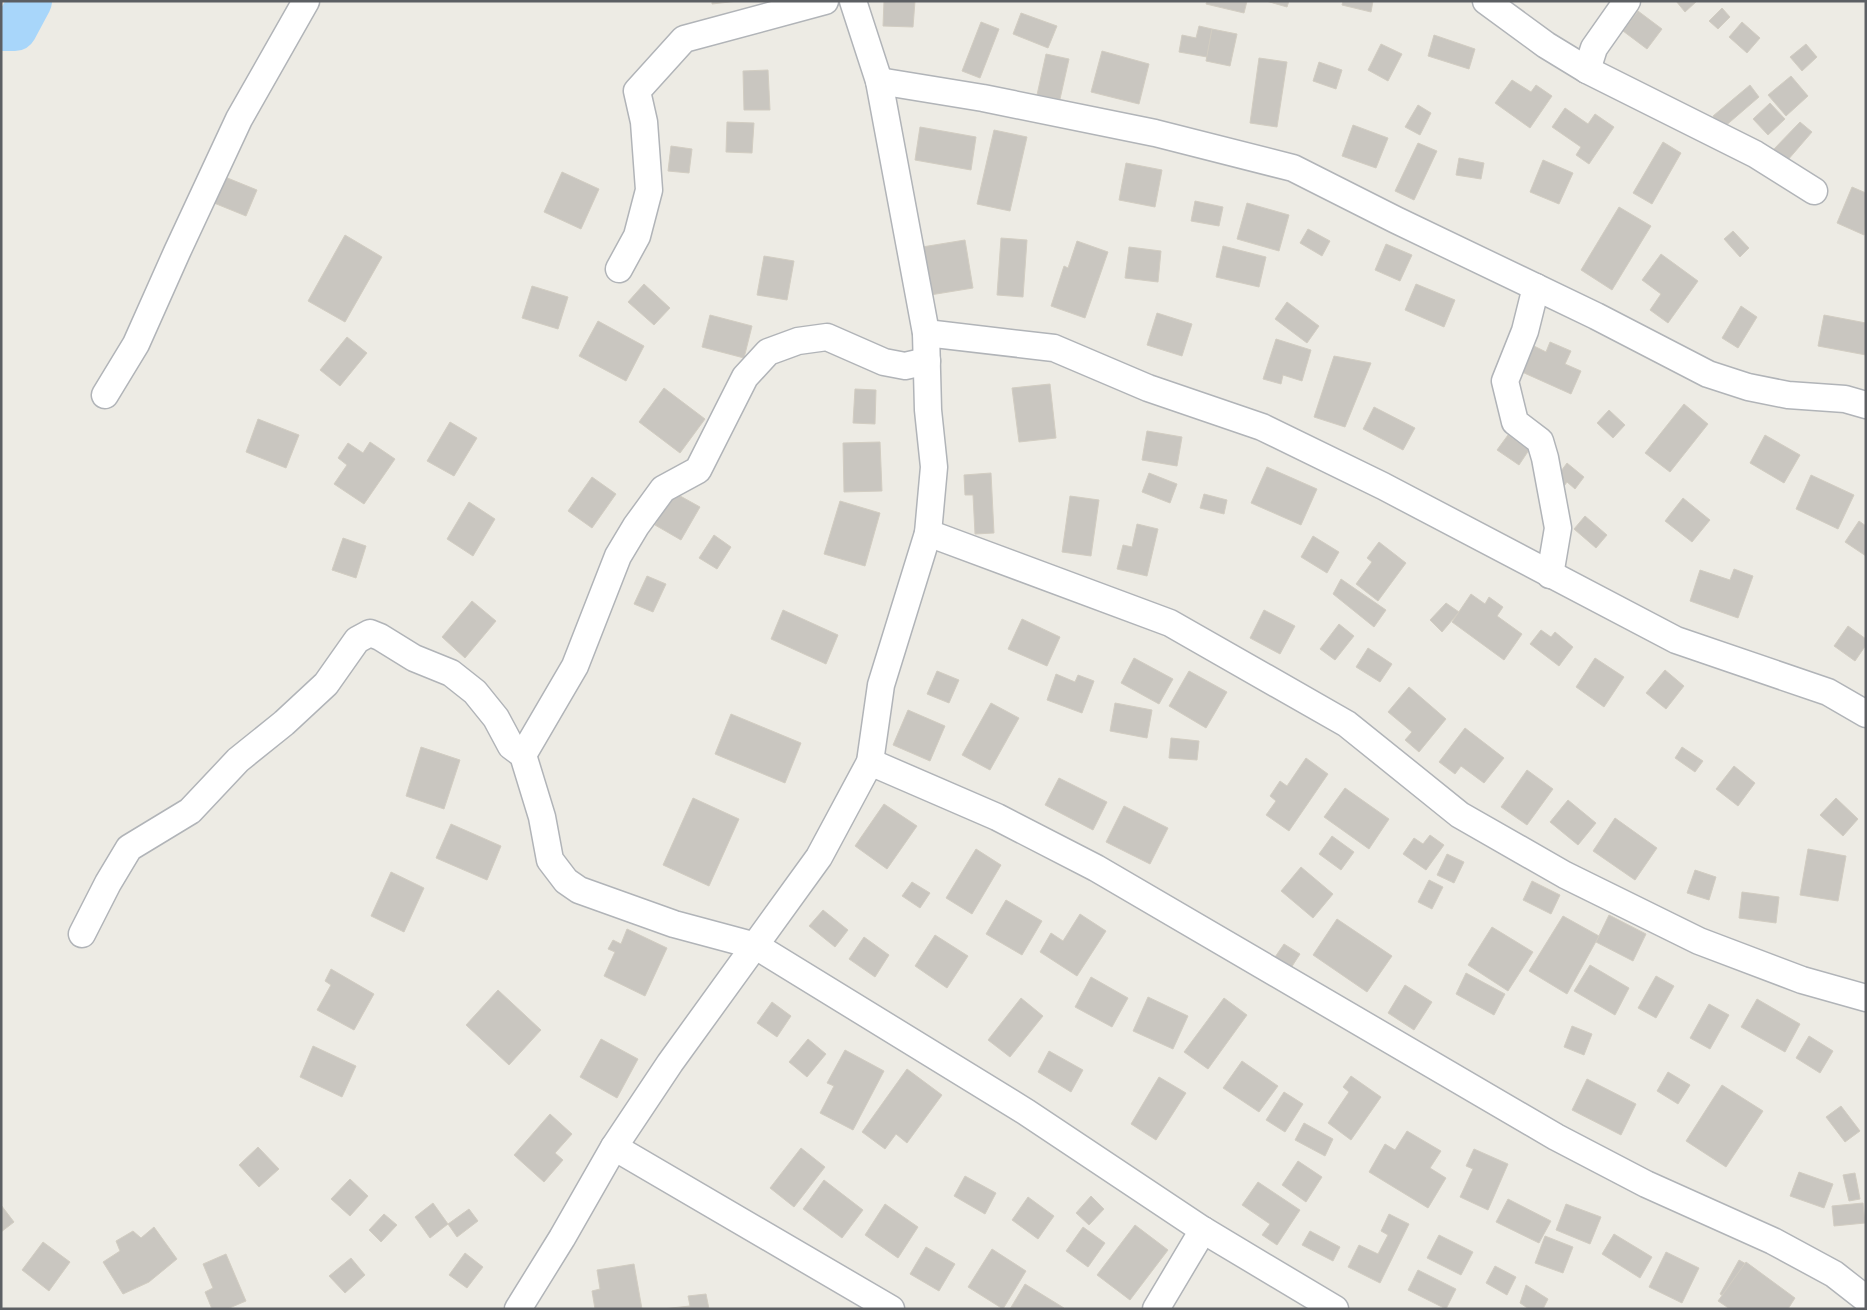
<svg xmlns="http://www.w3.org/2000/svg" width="1867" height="1310" viewBox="0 0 1867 1310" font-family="Manrope,sans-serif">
<rect width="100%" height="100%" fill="#edebe4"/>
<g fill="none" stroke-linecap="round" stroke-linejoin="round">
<polyline stroke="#a8d6fa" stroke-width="44" points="1,29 15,29 30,1"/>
</g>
<g fill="#c9c6c0" stroke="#d2cdc2">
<polygon points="712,1 738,1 712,4"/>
<polygon points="884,1 915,1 913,27 883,26"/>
<polygon points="1207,1 1247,1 1244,13 1206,4"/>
<polygon points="1266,1 1289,1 1287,7"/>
<polygon points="1343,1 1373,1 1371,12 1342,5"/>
<polygon points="1676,1 1697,1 1685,12"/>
<polygon points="1722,8 1730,17 1718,29 1709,21"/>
<polygon points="1638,11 1662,29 1647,49 1623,31"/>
<polygon points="1021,13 1057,26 1048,48 1013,34"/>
<polygon points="981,22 999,29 980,78 962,71"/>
<polygon points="1742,22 1760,38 1747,53 1729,37"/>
<polygon points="1199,26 1212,29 1207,57 1179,52 1182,35 1196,38"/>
<polygon points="1212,29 1237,34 1230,66 1206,61"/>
<polygon points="1434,35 1475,49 1469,69 1428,56"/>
<polygon points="1381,44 1402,54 1388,81 1368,70"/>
<polygon points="1806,44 1817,57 1802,71 1790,57"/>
<polygon points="1102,51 1149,64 1139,104 1091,92"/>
<polygon points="1046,54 1069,59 1060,99 1037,95"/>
<polygon points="1259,58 1287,62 1277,127 1250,123"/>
<polygon points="1319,62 1342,70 1336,89 1313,81"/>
<polygon points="768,70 770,110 744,110 743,71"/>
<polygon points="1791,76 1808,96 1786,116 1768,95"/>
<polygon points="1512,80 1531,92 1536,85 1552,96 1530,128 1495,103"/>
<polygon points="1750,85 1759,97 1723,128 1713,116"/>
<polygon points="1770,103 1785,119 1768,135 1753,119"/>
<polygon points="1418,105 1431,113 1420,135 1405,127"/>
<polygon points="1565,108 1588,124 1595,114 1614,127 1589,164 1576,155 1581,147 1552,127"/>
<polygon points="727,122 754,123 752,153 726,152"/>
<polygon points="1800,122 1812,132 1787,161 1774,149"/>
<polygon points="1353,125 1388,138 1376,168 1342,156"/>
<polygon points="920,127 976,137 971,170 915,160"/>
<polygon points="994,130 1027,137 1010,211 977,204"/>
<polygon points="1663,142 1681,153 1652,204 1633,193"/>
<polygon points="1418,143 1437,151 1414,200 1395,191"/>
<polygon points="671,146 692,149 689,173 668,171"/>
<polygon points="1459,158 1484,163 1481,179 1456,175"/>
<polygon points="1543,160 1573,173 1559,204 1530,192"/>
<polygon points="1126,163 1162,170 1155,207 1119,200"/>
<polygon points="562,172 599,189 581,229 544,212"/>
<polygon points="225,177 257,190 246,216 214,203"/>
<polygon points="1852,187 1866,193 1864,235 1837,223"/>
<polygon points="1195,201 1223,207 1219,226 1191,221"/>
<polygon points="1247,203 1289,215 1279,251 1237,239"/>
<polygon points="1619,207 1651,226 1612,290 1581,270"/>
<polygon points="1308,229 1330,241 1322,256 1300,243"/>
<polygon points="1733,231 1749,248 1740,257 1724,239"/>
<polygon points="345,235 382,257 345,322 308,301"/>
<polygon points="1001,238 1027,240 1023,297 997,295"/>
<polygon points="965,240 973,288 924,296 916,248"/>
<polygon points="1077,241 1108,252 1085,318 1051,306 1064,266 1068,268"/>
<polygon points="1386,244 1412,255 1400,281 1375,270"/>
<polygon points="1223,246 1266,257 1259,287 1216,277"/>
<polygon points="1129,247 1161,251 1158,282 1125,278"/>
<polygon points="1661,254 1698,281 1668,323 1650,310 1661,294 1642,280"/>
<polygon points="764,256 794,261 787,300 757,295"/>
<polygon points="644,284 670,308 654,325 628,302"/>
<polygon points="1416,284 1455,300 1444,327 1405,310"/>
<polygon points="532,286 568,297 558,329 522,318"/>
<polygon points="1287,302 1319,326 1307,343 1275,319"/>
<polygon points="1741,306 1757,317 1738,348 1722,338"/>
<polygon points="1157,313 1192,324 1182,356 1147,345"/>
<polygon points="710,315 752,326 744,358 702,347"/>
<polygon points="1824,315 1866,323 1866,355 1818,346"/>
<polygon points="598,321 644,346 626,381 579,356"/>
<polygon points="347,337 367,353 340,386 320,370"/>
<polygon points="1276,339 1311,350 1302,381 1283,375 1281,384 1263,379"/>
<polygon points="1550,342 1571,351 1565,364 1581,371 1571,394 1522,372 1534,346 1546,352"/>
<polygon points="1334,356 1371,363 1345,427 1314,417"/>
<polygon points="1050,384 1056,438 1019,442 1012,388"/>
<polygon points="664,388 705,419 680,453 639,422"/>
<polygon points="855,389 876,390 875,424 853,423"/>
<polygon points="1684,404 1708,424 1670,472 1645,453"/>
<polygon points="1374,407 1415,428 1403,450 1363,429"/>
<polygon points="1609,410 1625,425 1613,438 1597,423"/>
<polygon points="258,419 299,435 286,468 246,452"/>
<polygon points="450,422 477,438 454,476 427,461"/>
<polygon points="1147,431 1182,437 1177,466 1142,460"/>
<polygon points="1508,435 1529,450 1519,465 1497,450"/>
<polygon points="1765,435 1800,455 1784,483 1750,463"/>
<polygon points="370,442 395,459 364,504 334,484 347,465 338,458 348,443 363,453"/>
<polygon points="880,442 882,491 844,492 843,443"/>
<polygon points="1567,463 1584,477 1575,489 1567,482 1562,489 1553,482"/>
<polygon points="1267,467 1317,489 1301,525 1251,503"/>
<polygon points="991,473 994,533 975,534 973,495 965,495 964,475"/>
<polygon points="1149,473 1177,484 1170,503 1142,492"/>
<polygon points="1811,475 1854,495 1838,529 1796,509"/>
<polygon points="592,477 616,494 592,528 568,511"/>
<polygon points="673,492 700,507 681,540 655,525"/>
<polygon points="1204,494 1227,500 1224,514 1200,508"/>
<polygon points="1070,496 1099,500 1091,556 1062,552"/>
<polygon points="1683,498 1710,520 1692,542 1665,521"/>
<polygon points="840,501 880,513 865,566 824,554"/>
<polygon points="469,502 495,519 473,556 447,539"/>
<polygon points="1585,516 1607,535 1596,548 1574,529"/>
<polygon points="1859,521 1866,526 1866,556 1845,542"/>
<polygon points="1137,524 1158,529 1147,576 1117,569 1123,545 1132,547"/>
<polygon points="714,535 731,547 717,569 699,558"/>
<polygon points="1313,536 1339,552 1327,573 1301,557"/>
<polygon points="343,538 366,546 356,578 332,570"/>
<polygon points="1379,542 1406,563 1378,601 1356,584 1372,562 1367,558"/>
<polygon points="1734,569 1753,576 1738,618 1690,601 1700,570 1730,580"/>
<polygon points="647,576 666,584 653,612 634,604"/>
<polygon points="1341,579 1386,610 1374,627 1333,594"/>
<polygon points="1471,594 1485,604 1489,597 1503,607 1497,616 1522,634 1504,660 1452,622"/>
<polygon points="472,601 496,621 465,658 442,637"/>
<polygon points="1446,603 1459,612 1442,632 1430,620"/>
<polygon points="783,610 838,635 826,664 771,639"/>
<polygon points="1264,610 1295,626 1280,654 1250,638"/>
<polygon points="1022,619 1060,637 1047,666 1008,649"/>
<polygon points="1339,624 1354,636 1335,660 1320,649"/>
<polygon points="1848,626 1866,639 1866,645 1855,661 1834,646"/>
<polygon points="1541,630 1551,637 1555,632 1573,647 1559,666 1530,644"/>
<polygon points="1368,648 1392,664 1380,682 1356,667"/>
<polygon points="1134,658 1173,679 1159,704 1121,683"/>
<polygon points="1595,658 1624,677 1604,707 1576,687"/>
<polygon points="1665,670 1684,686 1666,709 1646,693"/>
<polygon points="937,671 959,680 949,703 927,694"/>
<polygon points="1189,671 1227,692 1206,728 1169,706"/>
<polygon points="1056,674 1075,682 1078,675 1094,681 1082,713 1047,700"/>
<polygon points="1409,687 1446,719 1419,752 1405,740 1412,732 1388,712"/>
<polygon points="991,703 1019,718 990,770 962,755"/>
<polygon points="1115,703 1152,710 1147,738 1110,731"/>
<polygon points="908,710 945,726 930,761 893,745"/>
<polygon points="731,714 801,743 785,783 715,754"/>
<polygon points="1465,728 1504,758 1484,783 1461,766 1455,774 1439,762"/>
<polygon points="1171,738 1199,741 1197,760 1169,758"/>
<polygon points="421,747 460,760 444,809 406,796"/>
<polygon points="1682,747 1703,761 1695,772 1675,758"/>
<polygon points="1306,758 1328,774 1289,831 1266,815 1276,801 1270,796 1280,781 1287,786"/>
<polygon points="1734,766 1755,783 1738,806 1716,789"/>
<polygon points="1527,770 1553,789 1527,825 1501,807"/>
<polygon points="1059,778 1107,802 1093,830 1045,805"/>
<polygon points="1345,788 1389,819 1369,849 1324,817"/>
<polygon points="693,798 739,819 709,886 663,865"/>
<polygon points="1836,798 1858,819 1843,836 1820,815"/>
<polygon points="1568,800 1596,823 1578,845 1550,822"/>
<polygon points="884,804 917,826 887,869 855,846"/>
<polygon points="1124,806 1168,828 1150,864 1106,842"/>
<polygon points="1615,818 1657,848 1635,880 1593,851"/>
<polygon points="451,824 501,846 487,880 436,858"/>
<polygon points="1430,835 1444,845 1426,870 1403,854 1414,838 1423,844"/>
<polygon points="1332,836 1354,852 1341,870 1319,854"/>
<polygon points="976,849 1001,865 972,914 946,898"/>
<polygon points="1808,849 1846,856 1838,901 1800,895"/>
<polygon points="1447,854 1464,862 1454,883 1437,875"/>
<polygon points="1301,867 1333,894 1313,918 1281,891"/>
<polygon points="1695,870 1716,877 1709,900 1687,893"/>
<polygon points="391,872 424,888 404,932 371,916"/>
<polygon points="1429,880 1443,887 1432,909 1418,902"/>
<polygon points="1532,881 1560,895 1551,914 1523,900"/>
<polygon points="912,882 930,893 920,908 902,896"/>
<polygon points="1742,892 1779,897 1776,923 1739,918"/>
<polygon points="1006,900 1042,921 1022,955 986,934"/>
<polygon points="823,910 848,930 835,947 809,926"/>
<polygon points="1080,914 1106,931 1077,976 1040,952 1051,933 1063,941"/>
<polygon points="1609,915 1646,934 1633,961 1596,942"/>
<polygon points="1563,916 1599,936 1567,994 1529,971"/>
<polygon points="1337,919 1392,956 1367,992 1313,955"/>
<polygon points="1492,927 1533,952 1508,991 1468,965"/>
<polygon points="627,929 667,948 645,996 604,976 615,952 608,949 613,940 621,944"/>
<polygon points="935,935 968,956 947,988 915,966"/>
<polygon points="864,937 889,955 875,977 849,959"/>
<polygon points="1284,944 1300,954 1289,971 1273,960"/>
<polygon points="1590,965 1629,988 1615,1015 1574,991"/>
<polygon points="331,969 374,994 354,1030 317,1010 331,985 325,981"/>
<polygon points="1466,973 1505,994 1494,1015 1456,994"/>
<polygon points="1656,976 1674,986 1656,1018 1638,1008"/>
<polygon points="1091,977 1128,998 1112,1027 1075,1007"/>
<polygon points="1405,985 1432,1002 1414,1030 1388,1013"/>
<polygon points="498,990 541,1030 509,1065 466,1025"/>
<polygon points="1148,997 1188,1016 1173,1049 1133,1031"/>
<polygon points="1021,998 1043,1016 1010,1057 988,1040"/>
<polygon points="1224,998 1247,1015 1208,1069 1184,1052"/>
<polygon points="1757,999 1800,1024 1785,1052 1741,1027"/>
<polygon points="772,1002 791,1016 777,1037 757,1023"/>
<polygon points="1709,1004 1729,1015 1710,1049 1690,1038"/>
<polygon points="1572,1026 1592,1034 1584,1055 1564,1047"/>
<polygon points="1809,1036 1833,1051 1820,1073 1796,1058"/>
<polygon points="601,1039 638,1059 617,1098 580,1077"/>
<polygon points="808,1039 826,1054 807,1077 789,1062"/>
<polygon points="313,1046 356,1066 342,1097 300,1077"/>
<polygon points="845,1050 884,1071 853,1130 820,1113 834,1086 827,1083"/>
<polygon points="1049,1051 1083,1070 1071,1092 1038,1072"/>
<polygon points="1242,1061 1278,1086 1259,1112 1223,1088"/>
<polygon points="907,1069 942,1095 907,1143 896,1134 885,1149 862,1132"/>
<polygon points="1668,1072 1690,1085 1678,1104 1657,1091"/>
<polygon points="1351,1076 1381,1097 1351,1140 1328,1123 1349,1092 1343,1087"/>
<polygon points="1159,1077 1186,1093 1156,1140 1131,1124"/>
<polygon points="1587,1079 1636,1104 1621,1135 1572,1110"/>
<polygon points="1722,1085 1763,1111 1726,1167 1686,1141"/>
<polygon points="1284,1092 1303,1104 1285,1132 1266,1120"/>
<polygon points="1841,1106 1860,1131 1845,1142 1826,1117"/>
<polygon points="550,1114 572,1134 555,1153 563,1160 544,1182 514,1155"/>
<polygon points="1304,1123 1333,1139 1325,1156 1295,1140"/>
<polygon points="1407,1131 1441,1151 1430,1168 1446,1178 1428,1208 1369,1172 1385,1144 1395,1150"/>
<polygon points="258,1147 279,1169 259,1187 239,1165"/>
<polygon points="801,1148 825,1167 794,1207 770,1188"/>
<polygon points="1474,1149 1508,1164 1488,1210 1460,1197 1473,1169 1466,1166"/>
<polygon points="1298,1161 1322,1177 1306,1202 1282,1185"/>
<polygon points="1799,1172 1833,1184 1824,1208 1790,1196"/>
<polygon points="1855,1173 1860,1199 1849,1201 1843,1175"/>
<polygon points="965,1176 996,1193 985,1214 954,1196"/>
<polygon points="350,1179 368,1196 350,1216 331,1199"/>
<polygon points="824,1180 863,1210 842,1238 803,1209"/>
<polygon points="1258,1182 1300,1210 1277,1245 1262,1235 1270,1224 1242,1205"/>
<polygon points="1091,1196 1104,1209 1089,1225 1076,1213"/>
<polygon points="1028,1197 1054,1216 1038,1239 1012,1220"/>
<polygon points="1508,1199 1551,1221 1539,1243 1496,1222"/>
<polygon points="433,1203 448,1224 430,1238 415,1217"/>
<polygon points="1863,1203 1865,1223 1834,1226 1832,1206"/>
<polygon points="885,1204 918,1227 898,1258 865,1235"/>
<polygon points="1566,1204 1601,1217 1590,1244 1556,1230"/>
<polygon points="1,1205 14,1222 1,1232"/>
<polygon points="469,1209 478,1221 457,1237 448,1224"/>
<polygon points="384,1214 397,1225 381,1242 369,1230"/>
<polygon points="1389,1214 1409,1224 1380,1283 1348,1267 1359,1245 1378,1254 1388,1235 1381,1231"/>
<polygon points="1135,1225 1168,1250 1130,1300 1097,1275"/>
<polygon points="154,1227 177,1259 149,1282 123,1294 103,1262 120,1251 116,1241 133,1231 141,1238"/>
<polygon points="1083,1227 1105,1243 1088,1267 1066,1251"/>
<polygon points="1310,1231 1340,1247 1333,1261 1302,1245"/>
<polygon points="1614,1234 1652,1257 1640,1278 1602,1254"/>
<polygon points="1439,1235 1473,1252 1461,1275 1427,1258"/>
<polygon points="1545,1236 1573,1247 1563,1273 1535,1263"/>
<polygon points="43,1242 70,1262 49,1291 22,1270"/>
<polygon points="926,1247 955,1264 939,1291 910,1274"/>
<polygon points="992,1249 1026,1271 1003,1309 968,1287"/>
<polygon points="1666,1252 1699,1268 1682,1303 1649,1287"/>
<polygon points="465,1253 483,1267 467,1288 449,1275"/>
<polygon points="226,1254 246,1301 227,1309 212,1309 205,1292 213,1288 203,1264"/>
<polygon points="351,1258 365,1275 345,1293 329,1276"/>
<polygon points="1739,1260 1755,1269 1736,1303 1720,1294"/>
<polygon points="1746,1262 1795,1298 1788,1309 1730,1309 1718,1301"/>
<polygon points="634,1264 642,1309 595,1309 592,1291 600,1289 597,1270"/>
<polygon points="1495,1266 1516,1277 1507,1295 1486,1283"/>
<polygon points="1418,1270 1456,1289 1446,1309 1408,1290"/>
<polygon points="1025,1284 1064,1308 1064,1309 1010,1309"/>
<polygon points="1526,1285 1548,1299 1543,1309 1529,1309 1520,1303"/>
<polygon points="706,1294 709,1309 662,1309 690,1306 688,1296"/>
</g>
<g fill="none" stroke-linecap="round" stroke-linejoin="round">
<g stroke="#b1b4b8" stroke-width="29">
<g id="minor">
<polyline points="1486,1 1546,45 1587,70 1755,154 1814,191"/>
<polyline points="1587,70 1594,48 1627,1"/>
<polyline points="879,81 983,98 1155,133 1293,168 1396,220 1596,316 1708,374 1748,387 1788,395 1845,399 1866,405"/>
<polyline points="619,269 637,236 649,190 644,122 637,91 684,39 825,1"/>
<polyline points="1536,287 1525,331 1505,381 1515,422 1540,441 1545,458 1558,528 1550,575"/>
<polyline points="926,333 1054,348 1148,388 1262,427 1383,486 1676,640 1828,692 1866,714"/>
<polyline points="105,395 136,344 177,252 239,119 306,1"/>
<polyline points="928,533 1170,623 1347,724 1460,815 1565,875 1699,941 1802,980 1866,998"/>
<polyline points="523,755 575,666 618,556 636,526 663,489 698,470 745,377 768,352 798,341 827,337 884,362 905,366 927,361"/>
<polyline points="870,762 997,817 1096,868 1556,1137 1646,1184 1773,1241 1834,1274 1866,1299"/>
<polyline points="82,934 108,883 129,848 190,811 238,760 284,723 326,684 357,640 370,633 380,637 414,658 451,673 475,692 496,718 511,746 523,755 542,817 550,860 566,881 579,890 674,924 756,946 1026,1112 1203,1230 1335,1309"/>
<polyline points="614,1147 891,1309"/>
<polyline points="518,1309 562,1238 614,1147 670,1063 819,857 870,762 881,685 928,533 934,467 928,410 926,333 879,81 853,1"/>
<polyline points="1156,1309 1203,1230"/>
</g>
</g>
<use href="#minor" stroke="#fff" stroke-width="26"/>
</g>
<rect width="1867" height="1310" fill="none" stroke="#5c5f63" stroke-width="5"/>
</svg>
